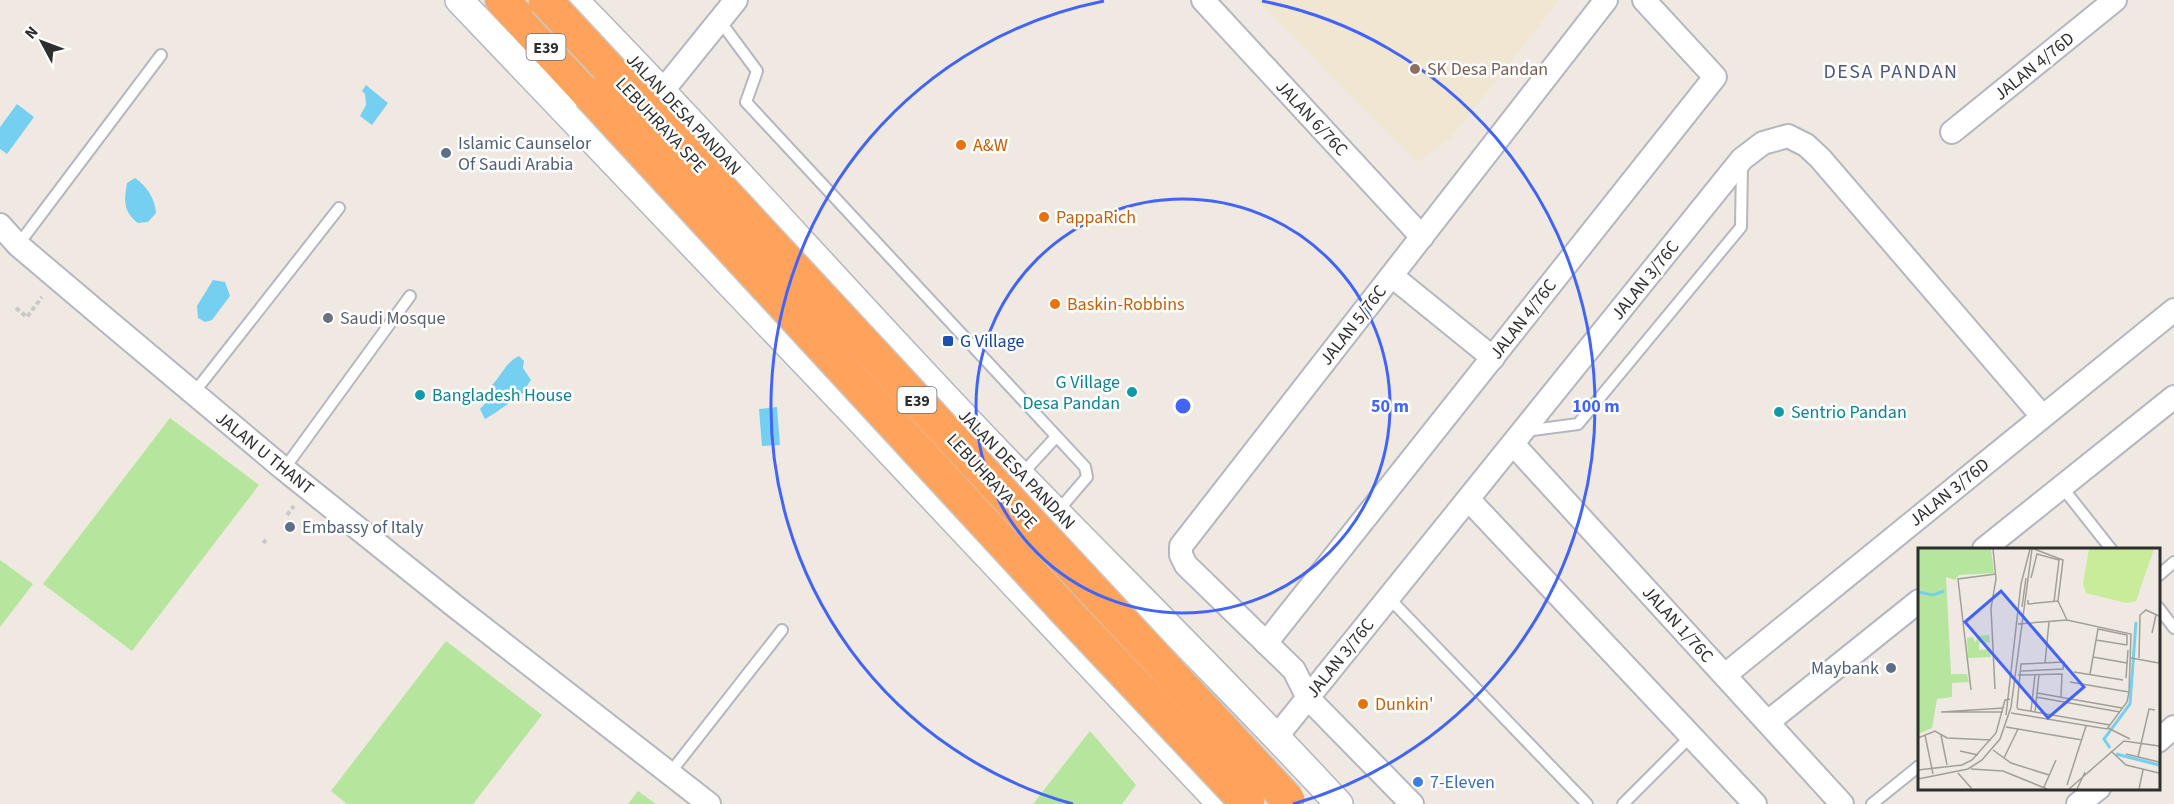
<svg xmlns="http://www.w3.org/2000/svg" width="2174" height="804" viewBox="0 0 2174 804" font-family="'Source Sans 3',sans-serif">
<rect width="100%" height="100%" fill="#efe9e1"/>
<polygon fill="#f0e6d1" points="1257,0 1559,0 1450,139 1417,162"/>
<g fill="#b6e59e">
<polygon points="170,418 259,485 132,651 43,584"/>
<polygon points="0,560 33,584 0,627"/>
<polygon points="446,641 542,715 473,804 347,804 331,791"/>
<polygon points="1090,731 1136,785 1122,804 1033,804"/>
<polygon points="638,791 656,804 628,804"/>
</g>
<g fill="#75cff0">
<polygon points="366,85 388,103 372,125 360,116 366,105 365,94 362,91"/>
<polygon points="17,104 34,117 7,154 0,149 0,127"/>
<path d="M135,178C147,186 155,199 156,213L148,222L138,223C123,212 124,200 127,183Z"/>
<polygon points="213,280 225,282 230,296 212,320 205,322 198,318 197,306"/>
<path d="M519,356L524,361L523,368L531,380C528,383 526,390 523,393C518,397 490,417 485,419L480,409L493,395L492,385C502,375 506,362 519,356Z"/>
<polygon points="777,407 780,445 762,446 759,409"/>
</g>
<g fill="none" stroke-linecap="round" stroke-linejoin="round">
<g stroke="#b4b7c1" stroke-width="14">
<g id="service">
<polyline points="720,21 757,71 746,102 1085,467 1087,477 1057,512"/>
<polyline points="18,245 161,55"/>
<polyline points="193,394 339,208"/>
<polyline points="1525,431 1578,424 1741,227 1742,165"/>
<polyline points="284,469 410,296"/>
<polyline points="1021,475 1055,438"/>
<polyline points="2062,487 2111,549"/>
<polyline points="2158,576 2174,562"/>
<polyline points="1389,598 1587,804"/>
<polyline points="2158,607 2174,628"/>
<polyline points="670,773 782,630"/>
<polyline points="1623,804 1691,736"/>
<polyline points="1872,804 1919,766"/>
</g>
</g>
<g stroke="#b4b7c1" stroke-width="26">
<g id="minor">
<polyline points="1203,0 1422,237"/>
<polyline points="652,104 736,0"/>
<polyline points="1952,132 2115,0"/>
<polyline points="0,225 18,245 103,317 284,469 456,607 709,804"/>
<polyline points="1392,276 1493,358"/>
<polyline points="1514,445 1842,804"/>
<polyline points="1469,500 1755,804"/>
<polyline points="1984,549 2174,397"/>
<polyline points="1266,643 1715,77 1644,0"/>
<polyline points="1725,675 2174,310"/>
<polyline points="1768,722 1919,601"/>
<polyline points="1277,736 1742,159 1763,143 1788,136 1806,145 1820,158 2042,416"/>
<polyline points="2158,741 2174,727"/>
<polyline points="1412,804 1308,698 1294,670 1186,565 1181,555 1181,546 1606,0"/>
<polyline points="2078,804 2099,788"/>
</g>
</g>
<g stroke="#b4b7c1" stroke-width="30">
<g id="tertiary">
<polyline points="459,0 856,416 1221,804"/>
<path d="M574,0C727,155 869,320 1021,476C1127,585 1236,692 1339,804"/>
</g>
</g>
<g stroke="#c9c9c9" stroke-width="36">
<polyline id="motorway" points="502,0 589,94"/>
</g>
<g stroke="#c9c9c9" stroke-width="4" stroke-dasharray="4.5 3" stroke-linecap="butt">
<polyline points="16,308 27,317 42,297"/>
<polyline points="287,515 294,506"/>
<polyline points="263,543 267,539"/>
</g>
<use href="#service" stroke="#fff" stroke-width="10"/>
<use href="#minor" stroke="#fff" stroke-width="22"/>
<use href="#tertiary" stroke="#fff" stroke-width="27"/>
<use href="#motorway" stroke="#ffa35c" stroke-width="33"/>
<g stroke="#c9c9c9" stroke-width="36" stroke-linecap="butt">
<g id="motorway-bridge">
<polyline points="545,0 1288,800"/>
<polyline points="589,94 1065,610 1248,804"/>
</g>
</g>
<use href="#motorway-bridge" stroke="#ffa35c" stroke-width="33"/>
</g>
<g fill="none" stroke="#4264fb" stroke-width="3">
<circle cx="1183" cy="406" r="207"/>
<path d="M1073 804A413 413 0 0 1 1104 1M1262 1A413 413 0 0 1 1293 804"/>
</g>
<circle fill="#8d6e63" stroke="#fff" stroke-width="2" cx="1415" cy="69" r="6"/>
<g fill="#e8710a" stroke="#fff" stroke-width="2">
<circle cx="961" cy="145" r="6"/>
<circle cx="1044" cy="217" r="6"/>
<circle cx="1055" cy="304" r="6"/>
<circle cx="1363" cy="704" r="6"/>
</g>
<g fill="#5c6f8a" stroke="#fff" stroke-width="2">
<circle cx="446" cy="153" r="6"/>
<circle cx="290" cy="527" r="6"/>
<circle cx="1891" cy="668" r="6"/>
</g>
<circle fill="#6b7280" stroke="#fff" stroke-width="2" cx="328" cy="318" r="6"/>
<rect fill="#1a4fb4" stroke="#fff" stroke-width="2" x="942" y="335" width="12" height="12" rx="3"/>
<g fill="#0f9aa8" stroke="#fff" stroke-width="2">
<circle cx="1132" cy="392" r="6"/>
<circle cx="420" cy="395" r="6"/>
<circle cx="1779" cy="412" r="6"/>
</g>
<circle fill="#3f7fe0" stroke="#fff" stroke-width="2" cx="1418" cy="782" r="6"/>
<g text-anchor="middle" stroke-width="5" stroke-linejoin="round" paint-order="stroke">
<g fill="#fff" stroke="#6d6d6d" stroke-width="1.5">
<rect x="526.5" y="34" width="39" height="26" rx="4.5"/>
<rect x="897.5" y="387" width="39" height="26" rx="4.5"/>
</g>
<g font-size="16" font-weight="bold" fill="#2e2e2e">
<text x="546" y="53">E39</text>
<text x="917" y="406">E39</text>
</g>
<g font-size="18" fill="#2e2e2e" stroke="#fff">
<text transform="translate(2034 66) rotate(-39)" y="6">JALAN 4/76D</text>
<text transform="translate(684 114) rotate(47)" y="6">JALAN DESA PANDAN</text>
<text transform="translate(1312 118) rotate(47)" y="6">JALAN 6/76C</text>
<text transform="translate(661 125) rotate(47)" y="6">LEBUHRAYA SPE</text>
<text transform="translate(1645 280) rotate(-51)" y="6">JALAN 3/76C</text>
<text transform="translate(1523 319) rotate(-52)" y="6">JALAN 4/76C</text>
<text transform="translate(1353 325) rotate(-52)" y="6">JALAN 5/76C</text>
<text transform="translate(265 453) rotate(39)" y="6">JALAN U THANT</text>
<text transform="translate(1017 469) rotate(46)" y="6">JALAN DESA PANDAN</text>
<text transform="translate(992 481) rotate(47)" y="6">LEBUHRAYA SPE</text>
<text transform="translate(1949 492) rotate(-39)" y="6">JALAN 3/76D</text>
<text transform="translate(1678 624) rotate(48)" y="6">JALAN 1/76C</text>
<text transform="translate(1340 658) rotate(-51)" y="6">JALAN 3/76C</text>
</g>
<g font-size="18" fill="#785e54" stroke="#fff" text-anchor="start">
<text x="1427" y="75">SK Desa Pandan</text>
</g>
<g font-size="18" fill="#4e5e75" stroke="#fff" text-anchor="start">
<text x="458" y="149">Islamic Caunselor<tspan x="458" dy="21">Of Saudi Arabia</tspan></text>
<text x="302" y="533">Embassy of Italy</text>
<text x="1879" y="674" text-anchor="end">Maybank</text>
</g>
<g font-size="18" fill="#c56008" stroke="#fff" text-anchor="start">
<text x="973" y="151">A&amp;W</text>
<text x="1056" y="223">PappaRich</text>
<text x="1067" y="310">Baskin-Robbins</text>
<text x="1375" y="710">Dunkin'</text>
</g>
<g font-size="18" fill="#5b616d" stroke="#fff" text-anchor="start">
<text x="340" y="324">Saudi Mosque</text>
</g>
<g font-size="18" fill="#164399" stroke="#fff" text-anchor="start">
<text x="960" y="347">G Village</text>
</g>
<g font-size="18" fill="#0d838f" stroke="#fff" text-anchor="start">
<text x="1120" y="388" text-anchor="end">G Village<tspan x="1120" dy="21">Desa Pandan</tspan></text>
<text x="432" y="401">Bangladesh House</text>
<text x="1791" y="418">Sentrio Pandan</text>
</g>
<g font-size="18" fill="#366cbe" stroke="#fff" text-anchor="start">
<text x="1430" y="788">7-Eleven</text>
</g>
<g font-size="20" letter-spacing="1.5" fill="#4d5680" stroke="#fff">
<text x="1891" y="78">DESA PANDAN</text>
</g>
</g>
<g transform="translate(1918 548)">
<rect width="242" height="242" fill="#efe9e1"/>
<path d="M0,1H73L76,25L41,27L37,32L28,29L33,126H49L51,134L34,135V149L19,151L14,180L0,186ZM71,87L72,94L61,95V102L72,101L73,109L50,110L49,90L55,89L57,95L60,88Z" fill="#b6e59e"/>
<path d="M171,1H236L218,53L208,55L168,45L165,36Z" fill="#c9ec9a"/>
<path fill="none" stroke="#75cff0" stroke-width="3" d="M0,44L15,47L26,43M192,200L186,191L212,156L218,74M198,206L241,217"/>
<path fill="none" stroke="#a29e99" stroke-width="1.5" d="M75,1L78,31L73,60L77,141M116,1L145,12L140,53L149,72M113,30L119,6L141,12L136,54M110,52V56L140,53M104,59L108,30M234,85L238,67M178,92L209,97M175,109L209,115M213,110L241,115M221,110L222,67L228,62L241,68M127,115L131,74M103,123L145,121L146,114L103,116L99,159L100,161L192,177M156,124L205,132M172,126L180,81L209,87V97M100,127L144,126L143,149M208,130L210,102M152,134L211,144M53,142L40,31L78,26M119,145L204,160M118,149L202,164M113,163L117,127M23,164L86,160M23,164H85M117,164L121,127M93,165L189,181L209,154L211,144L213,86L149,72L100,76M88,167L103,36L112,1M88,179L164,192M190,180L212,191M7,187L15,226M23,187L29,217M0,190L17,183L29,190L73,192M75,202L93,215L131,227M42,203L60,207M193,203L208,217L241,225M208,206L241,214M220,209L231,161L237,162M86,210L100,181M53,221L85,223L129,241M0,222L44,217L54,212L78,185L87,152L92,151M40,225L54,241M0,231L50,221L64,212L82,191L93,159L114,1M149,237L168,178M126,239L138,212M151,241L206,193L241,198M159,241L167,224M221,241L225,222"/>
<path fill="#4264fb" fill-opacity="0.15" stroke="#4264fb" stroke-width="3" d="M83,43L166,139L130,170L47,74Z"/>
<rect width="242" height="242" fill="none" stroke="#2e2e2e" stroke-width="3"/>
</g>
<circle cx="1183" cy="406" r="9" fill="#4264fb" stroke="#fff" stroke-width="3"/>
<g font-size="18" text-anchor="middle" font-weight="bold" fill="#4264fb" stroke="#fff" stroke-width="5" stroke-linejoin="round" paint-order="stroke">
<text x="1390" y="412">50 m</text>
<text x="1596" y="412">100 m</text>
</g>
<g transform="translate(42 42) rotate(311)" stroke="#ffffff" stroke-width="4.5" paint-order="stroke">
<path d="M0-4.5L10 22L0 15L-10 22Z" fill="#2e2e2e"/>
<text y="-9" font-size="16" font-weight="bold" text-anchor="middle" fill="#2e2e2e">N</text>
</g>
</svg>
